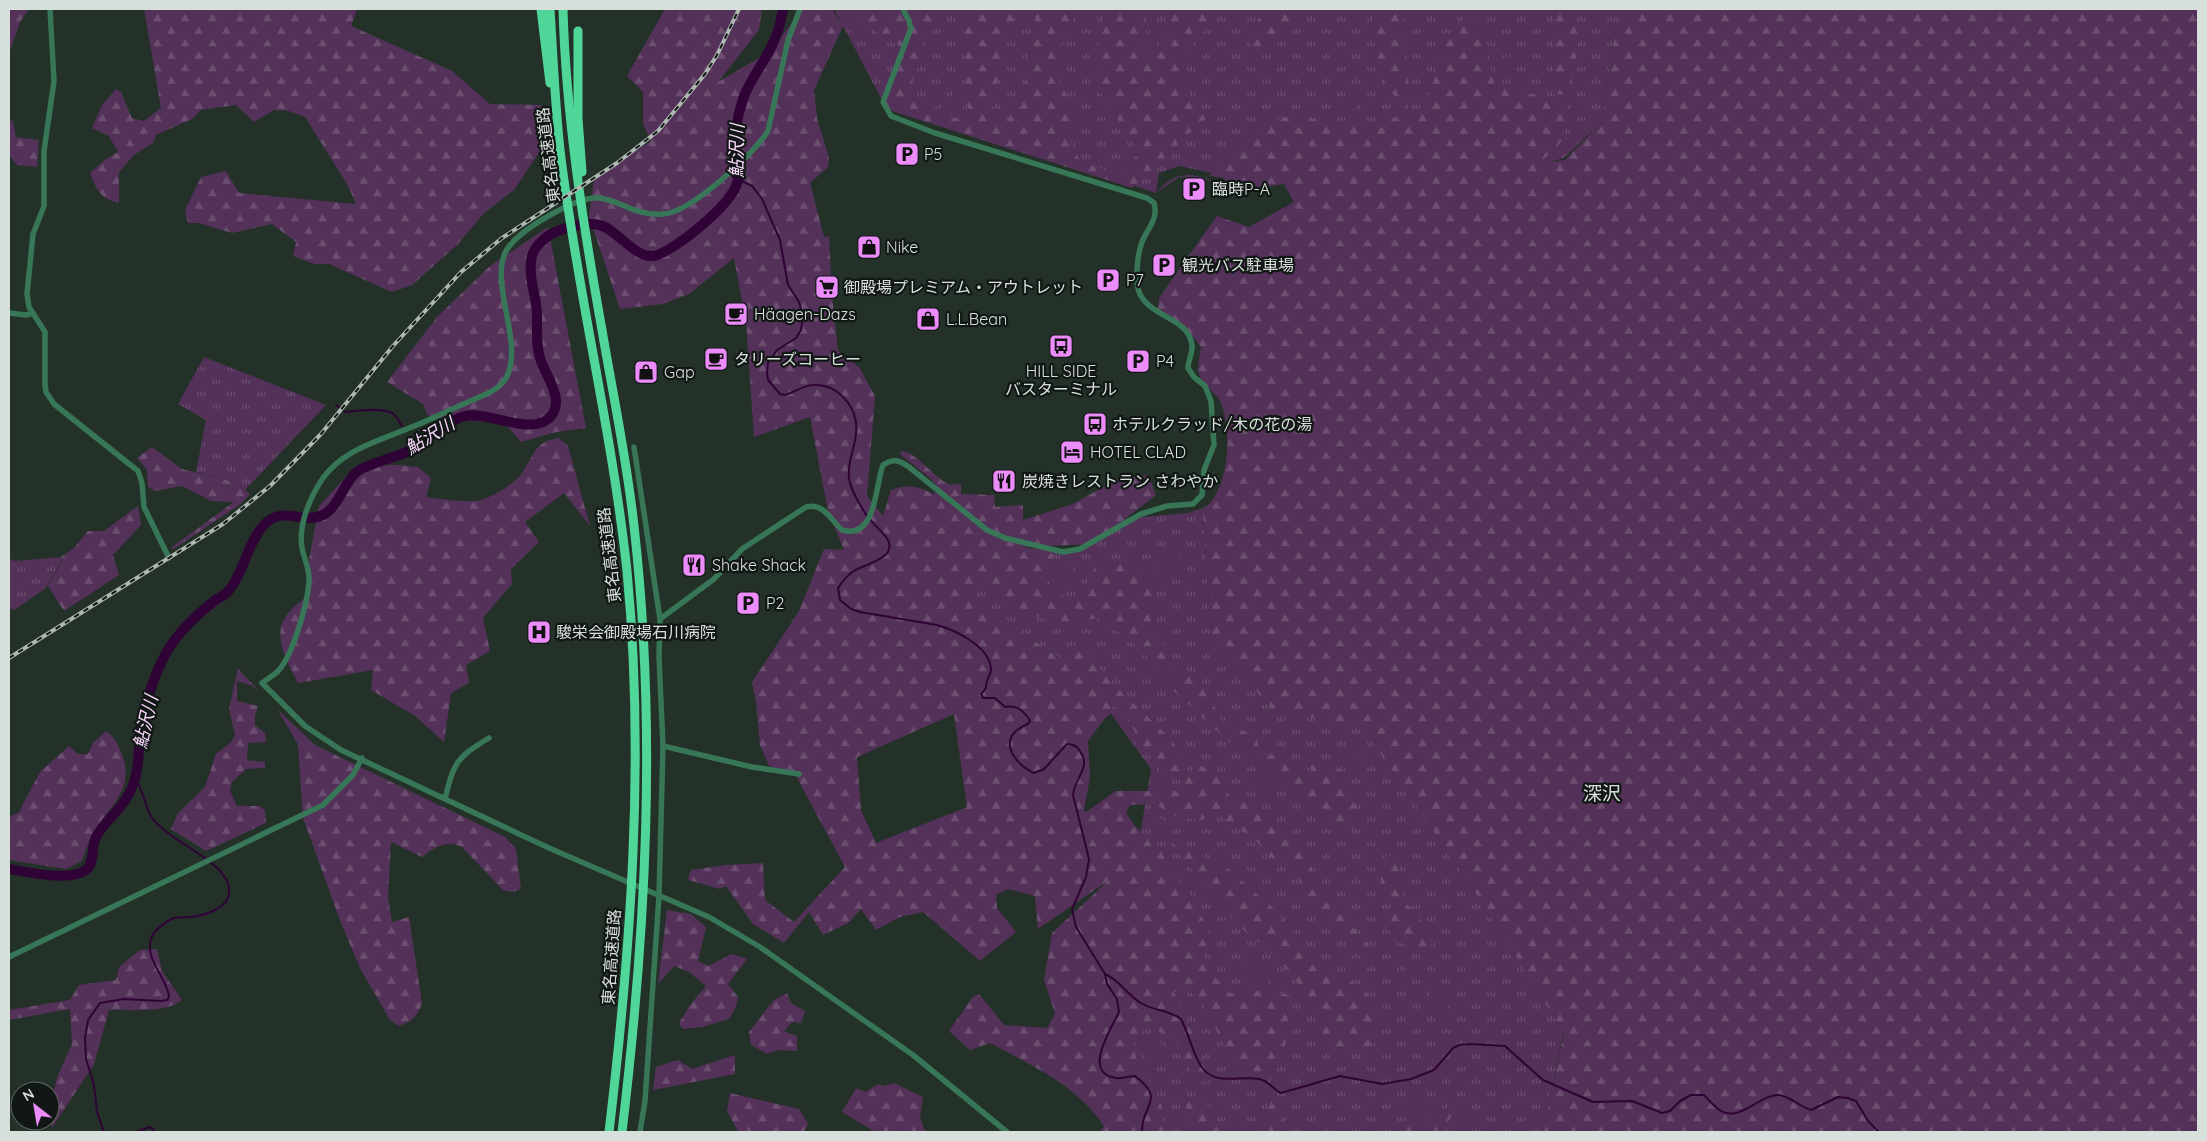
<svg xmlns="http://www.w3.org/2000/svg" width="2207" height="1141" viewBox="0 0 2207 1141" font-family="Quicksand,'Noto Sans JP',sans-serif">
<defs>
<pattern id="grass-tufts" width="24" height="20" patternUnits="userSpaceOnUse" patternTransform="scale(1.25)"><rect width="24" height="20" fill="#543159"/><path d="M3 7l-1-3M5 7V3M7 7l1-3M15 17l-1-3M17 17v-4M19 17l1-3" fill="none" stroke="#6c4f70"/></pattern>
<pattern id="forest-firs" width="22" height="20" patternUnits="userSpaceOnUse" patternTransform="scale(1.25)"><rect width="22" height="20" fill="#543159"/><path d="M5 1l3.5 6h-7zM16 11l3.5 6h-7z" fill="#6c4f70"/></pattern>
</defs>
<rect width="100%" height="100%" fill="#233129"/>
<g fill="url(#grass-tufts)">
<polygon points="834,9 1618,9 1602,122 1564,158 1529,167 1425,155 1283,179 1237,191 1220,175 1180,166 1159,173 1156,193 883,102"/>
<polygon points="204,357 326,405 245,490 234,482 196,472 206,420 178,404"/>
<polygon points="1187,513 1203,514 1211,636 1272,710 1364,728 1565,1025 1543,1132 1117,1132 1134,871 1151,769 1081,672 1011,626 972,594 1005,547 1080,551 1132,518"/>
<polygon points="64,557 46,588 14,610 9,608 9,558 14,561"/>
</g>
<g fill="url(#forest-firs)" fill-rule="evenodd">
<polygon points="9,9 29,9 20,22 9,54"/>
<path d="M144,9H357L351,26L452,71L490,104L543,105L548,125V139L514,190L483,214L458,244L412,285L392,292L329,264H314L293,256L296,242L272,224L232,233L199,223H188L185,210L201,177L226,171L239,193L356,204L347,184L305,117L289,111L274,110L254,122L236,105L201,110L192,119L156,135L153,143L134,155L119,172V203C100,198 97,191 90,173L106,159L118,152L109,136L92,128L102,105L116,89L121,92L132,118L144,121L161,108Z"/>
<path d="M665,9H762L759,30L718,82L771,51L802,9H832L843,26L814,90L817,118L829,158L828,167L810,183L824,237L829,236L832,295L838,351L859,367L875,396L867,496L883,516L891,490C908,484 918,486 933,494L939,489L930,478L900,454L902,451C919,454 936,480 949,484C952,485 957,484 961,484V494L994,495L995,507L1023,505V520L1073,504L1117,479L1148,475L1156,495L1093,544L1023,547L1054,554L1045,574C1050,588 1058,593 1071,600L1085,591L1095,567L1125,557L1156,581L1149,617L1165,645L1167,663L1171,673L1190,672L1204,687L1221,719L1257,738L1259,751H1252L1235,737L1229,742L1175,692L1146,655L1127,638L1097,618L1060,626L1034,615L978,586L972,594L1011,626L1061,659L1067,646L1078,647L1089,653L1109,680L1172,740L1184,761L1183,771L1163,773L1141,744L1129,720L1114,705L1109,711L1111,714L1106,717L1088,741L1090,778L1084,810L1086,812L1116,791H1180L1197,763L1218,776L1232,801L1202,820L1177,817L1155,804L1130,805L1126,813L1135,826L1162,850L1167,870L1194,898L1211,938L1204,954L1213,975L1230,993L1262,991L1290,995L1285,1046L1266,1090L1250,1082L1232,1061L1202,1002L1184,986L1174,992L1185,1019L1196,1037L1208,1082L1196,1081L1176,1040L1148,1026L1134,1043L1137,1065L1147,1077L1162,1106L1163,1132H1100L1104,1126C1077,1085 1031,1065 990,1043L970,1050L949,1031L973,997L979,994L1004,1025L1047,1028L1055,1014L1044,980L1052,933L1109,880L1038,929L1035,896L1008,889L996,895L997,908L1016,932L980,961L923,912L900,917L876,930L861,909L848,923L823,935L809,912L784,943L753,924L726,886L720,889L688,880L691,870L726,865L763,863L765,900L794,922L845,867L795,774L769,766L760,745L756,702L752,682L799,611L824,549L844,550L828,511L810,417L754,437L746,322L734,258L689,294L663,304L620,309L589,216L594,179L651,141L643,124V92L627,76ZM954,714L967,807L876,843L861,810L857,757Z"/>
<polygon points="840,9 940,9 918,58 919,63 909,92 923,115 957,118 968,109 962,31 975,18 981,9 1017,9 1017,14 1005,37 992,116 1005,125 1024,86 1037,9 1077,9 1062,46 1059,80 1081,123 1068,135 1080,161 1120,175 1139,152 1098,89 1096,55 1105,9 1145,9 1147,36 1141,54 1156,55 1166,29 1169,9 1220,9 1181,61 1182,86 1209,115 1132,188 892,111 883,102 907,51"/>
<polygon points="1265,9 1303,9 1284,38 1261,56 1245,39"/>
<polygon points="1372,9 1412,9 1404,19 1409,95 1407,110 1384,84 1374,39"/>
<polygon points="1554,9 1571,9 1579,38 1570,95 1554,94"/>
<path d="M1618,9H2198V1132H1543L1564,1033L1483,904L1364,729L1272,710L1211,636L1203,514L1187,513C1193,511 1204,509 1209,504C1230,482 1232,428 1220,401C1214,390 1200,384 1198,370C1198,363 1200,354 1201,347L1186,328L1158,310L1159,298L1217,216L1249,227L1294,202L1284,184L1257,188L1222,185L1202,178L1179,177L1156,193C1183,161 1200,180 1233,186C1244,187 1257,185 1268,183L1209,176L1238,148L1281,117H1300L1331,122L1372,123L1417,112L1431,90L1446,37L1468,15L1484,33L1495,87L1568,101L1562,141L1540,163L1565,160L1602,122Z"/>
<polygon points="9,120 13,121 16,137 39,140 37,167 17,165 9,155"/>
<polygon points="548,227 586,428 556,432 521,442 501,419 491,422 434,419 427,414 423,404 387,382 437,317 490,266"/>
<path d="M559,438L568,446L590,526L564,493L525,522L539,542L511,569L512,584L483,618L490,651L466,665L469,683L451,693L444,742L415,716L371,690L373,670L298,683C287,660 269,634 290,611C295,605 302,601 308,596L309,560L319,506L356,466L399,465L418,467L431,478L426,497C441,499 471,504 484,499C497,494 514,484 522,473C535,454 534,442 559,438Z"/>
<polygon points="152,447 182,469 234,482 250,494 242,503 172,550 172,547 234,502 211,501 182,486 155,491 148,487 147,470 137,458"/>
<polygon points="138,506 141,525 113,555 119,575 64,611 48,586 64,558 61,557 75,547 88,531 104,531"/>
<polygon points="238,669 259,691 251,685 237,681 237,701 258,706 255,716 255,725 265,733 266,742 248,743 247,760 265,762 265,768 246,769 232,782 230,791 237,806 260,806 265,810 266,823 206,851 171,829 178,813 205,787 216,754 231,742 235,735 229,709"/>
<path d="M277,709L315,745L505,837L516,849L521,889L513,892L503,890L462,847C446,839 434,848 422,857L391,842L388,897L392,922L409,917L422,1003C418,1016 412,1021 399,1026L390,1020L360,968L341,923L303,818L298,744Z"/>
<path d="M106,731C114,737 117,742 121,752C137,790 108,806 92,835C88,843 85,852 82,861L66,869L9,860V817L19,812L40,772L69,746L78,754H88L93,743Z"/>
<polygon points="1308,752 1338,768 1348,777 1346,789 1364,821 1340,838 1306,793 1262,763 1260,756 1271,754 1285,762 1307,784 1316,785"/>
<polygon points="1242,801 1264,812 1284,829 1310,860 1316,887 1368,944 1366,963 1316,909 1293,868 1270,857 1253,837 1227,823 1219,813"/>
<polygon points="1170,843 1226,867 1274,909 1308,950 1341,976 1363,988 1378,1009 1376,1031 1369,1048 1356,1051 1329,1047 1301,986 1274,955 1239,926"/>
<path d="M1387,855L1397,859L1405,891L1400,899L1418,913L1424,931L1430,937L1432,944C1417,952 1406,945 1392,939L1386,919L1391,907L1381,884L1380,864Z"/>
<polygon points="667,910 691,914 706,927 698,961 708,966 732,954 747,959 728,984 738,997 736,1007 729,1019 702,1027 683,1029 679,1023 690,1005 706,986 689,972 674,966 658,984"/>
<path d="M157,949L162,971L182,1000C165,1014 131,1009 109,1010L94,1064L52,1128L50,1104L58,1075L72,1044L70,1009L9,1020V1010L70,1000L79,985L116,980L119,967L140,950Z"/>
<polygon points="787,993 791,1003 805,1011 801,1023 792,1022 784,1031 797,1036 797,1051 779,1050 767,1054 751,1045 749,1032 774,1000"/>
<polygon points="735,1055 735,1074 653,1090 656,1067 678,1060 692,1069"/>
<polygon points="894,1083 923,1097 920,1117 924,1129 929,1132 875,1132 842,1112 856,1088 865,1092 878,1084 884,1086"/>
<polygon points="730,1093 799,1109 808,1124 804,1132 725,1132 738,1131 727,1111"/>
<polygon points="1283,1095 1281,1107 1285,1132 1264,1132 1272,1097"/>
<polygon points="1186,1097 1211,1107 1222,1132 1193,1132 1187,1120"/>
<polygon points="1463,1097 1442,1132 1401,1132 1395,1124 1419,1125"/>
</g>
<g fill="#543159">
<polygon points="1507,56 1514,59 1515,69 1504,78 1498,74 1496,67"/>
<path d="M1353,88H1359L1362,92L1360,105L1354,109L1347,105C1346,98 1347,93 1353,88Z"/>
<path d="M956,90H961L965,104L960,110L953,111L948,107C949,100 951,95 956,90Z"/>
<path d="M933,91L945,93C943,103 940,105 931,109L926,106L925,101Z"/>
<path d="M1172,548L1181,553L1174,573L1166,579L1157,571C1159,560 1162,554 1172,548Z"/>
<polygon points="1060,563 1065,563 1073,568 1070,585 1062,591 1052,583 1055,571"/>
<path d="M1353,750C1363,755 1362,761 1362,770L1354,776L1344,768L1339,758L1343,751Z"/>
<path d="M1254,774C1270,773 1273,778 1273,794L1264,800L1255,792L1249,781Z"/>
<polygon points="1149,815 1162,819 1168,824 1169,831 1160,834 1143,824"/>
<path d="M1250,963C1266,962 1270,967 1269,983L1261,988L1252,981L1246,970Z"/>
<polygon points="1432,992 1439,993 1447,1002 1448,1009 1441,1017 1434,1018 1428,1008 1427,998"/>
<path d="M1158,1041C1167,1046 1167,1052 1166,1061L1158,1067L1147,1061L1143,1049L1147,1042Z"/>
<path d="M1422,1097C1432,1102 1431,1108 1431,1117L1422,1123L1413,1115L1407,1105L1412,1098Z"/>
<polygon points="1463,1105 1470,1108 1471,1118 1463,1128 1455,1129 1453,1126 1455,1116"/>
<path d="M1244,1119C1250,1122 1253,1125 1252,1132H1232L1229,1127L1233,1120Z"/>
</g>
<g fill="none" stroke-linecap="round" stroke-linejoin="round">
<g stroke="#300336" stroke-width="2">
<path d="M738,179L752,186L762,199L780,240L788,285L799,302L803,317L801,330L796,338L777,350L768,363L767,372L768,380L780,394L785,395C795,392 804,385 814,385C839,384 859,409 856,433C855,449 847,461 849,478C851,491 860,505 867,516"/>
<path d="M336,405L345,412C356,411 381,407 392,413C397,416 399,422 402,426"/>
<polyline points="410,437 418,446"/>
<path d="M870,519C875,527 884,532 888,540C897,559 864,564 854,571C847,575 842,582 838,588L840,600L851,609L860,612L937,625C955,630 991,647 991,670C991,676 985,680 986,688L981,694L983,698H995L1005,707C1018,705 1022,710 1030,720L1029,723C1025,726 1018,728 1015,732C1000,747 1021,768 1034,773L1044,769L1067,744C1073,744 1077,746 1080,751C1092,768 1074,778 1073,795L1089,859L1086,877L1072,909L1076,927L1105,974L1107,984L1117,999L1119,1012C1112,1028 1081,1073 1116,1078C1123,1079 1129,1076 1135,1076C1167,1101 1141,1104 1142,1132"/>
<path d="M135,778C144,790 144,806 152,818C163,833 191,847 206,859"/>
<path d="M1105,974C1121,981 1127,995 1141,1003C1154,1011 1169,1010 1181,1019C1189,1034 1192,1052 1201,1066C1214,1087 1240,1075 1259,1079C1268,1080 1273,1089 1281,1093L1340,1076L1382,1084L1411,1079L1434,1070L1453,1048L1459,1045L1471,1044L1505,1046L1543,1080L1593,1102L1632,1101L1662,1113L1670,1111L1680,1101L1691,1095H1704C1708,1099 1713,1105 1718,1109C1739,1125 1759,1094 1779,1095C1790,1096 1800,1107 1811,1110L1838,1097L1848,1098L1856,1101L1868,1121L1879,1132"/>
<path d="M104,1132L97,1112L94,1085L86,1059L85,1038L88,1020L100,1003L124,999L161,1001L167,1000L169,997C168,979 144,959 151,939C153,932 163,923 170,920C175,916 185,918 192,917C206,915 227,908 229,894C231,881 219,869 210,862"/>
<polyline points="135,1132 150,1127 156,1132"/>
</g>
<path stroke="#300336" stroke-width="10" d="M9,869C27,872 70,882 86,870C95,863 91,847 96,837C107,818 126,806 133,785C140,767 138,748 141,729C145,707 152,681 162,661C172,639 194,617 213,602C219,597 225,596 230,589C244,571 248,543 263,526C282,504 303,525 323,515C340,506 343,482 358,471C372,462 396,458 411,450C430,440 444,421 465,416C488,411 529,435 548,419C567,403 547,378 541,361C534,343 539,322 536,304C534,290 529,277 531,262C531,256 533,253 535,249C544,236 556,230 571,227C579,225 591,223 599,225C616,228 634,258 653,256C673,253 733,203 737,183C740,174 734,164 734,155C733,136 737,118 743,99C751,76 768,59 776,36C780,28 781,18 783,9"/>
<g stroke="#377758" stroke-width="5.5">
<polyline points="50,9 54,81 44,151 44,206 33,234 27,294 29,307 45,332 45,385 46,392 54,404 138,471 142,483 144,507 169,558"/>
<path d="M800,9L788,40L768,131C754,154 690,213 663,214C635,216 624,202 600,198C578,195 526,227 511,244C482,275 529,346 504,381C496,392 478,397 466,403C447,411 428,421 409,428C377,442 344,449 323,478C310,497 298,525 302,548C304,558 309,568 309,578C309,600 293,654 279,670C275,675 267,679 262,683L305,726L341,750L549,848L709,917L760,947L913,1055L1007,1132"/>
<polyline points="9,313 26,315 33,313"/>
<polyline points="634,447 660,619 659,657 663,746 659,896 645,1101 640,1132"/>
<path d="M660,619L714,579L742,549L806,507C823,502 831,520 842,530C877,540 875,485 883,465C893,458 899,460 909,467L987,530L1005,538L1063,552L1080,549L1141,514L1167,506L1193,504L1202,495L1204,470L1214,445L1211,401L1205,386L1194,377L1188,368C1188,360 1193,353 1192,345C1189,316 1144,317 1138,288C1136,275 1137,255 1142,242C1147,229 1159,219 1154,203L1147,198L935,133L891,116L883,102L911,28L909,21L903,9"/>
<polyline points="663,746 752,767 799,774"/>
<path d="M445,799C454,762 456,758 489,738"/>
<polyline points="9,957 323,805 353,775 362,758"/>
</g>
<g stroke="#50d699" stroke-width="9">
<polyline points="541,9 550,83"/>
<path d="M550,9C553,56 555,103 560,150C577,291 612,430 627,571C645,758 631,947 609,1132"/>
<path d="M563,9C566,117 583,224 602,330C613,395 627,460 634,526C657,728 646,931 622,1132"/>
<polyline points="578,31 578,118 582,172"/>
</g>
<g stroke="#aeb7b2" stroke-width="4">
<polyline id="rail" points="9,658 223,524 270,486 321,434 393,346 461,272 502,238 617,163 658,131 705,74 717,55 739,9"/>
</g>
<use href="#rail" stroke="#111714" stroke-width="2" stroke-dasharray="5.5" stroke-linecap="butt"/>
</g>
<defs>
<g id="parking-square" transform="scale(1.25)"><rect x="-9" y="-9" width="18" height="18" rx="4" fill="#ec8cfa" stroke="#111714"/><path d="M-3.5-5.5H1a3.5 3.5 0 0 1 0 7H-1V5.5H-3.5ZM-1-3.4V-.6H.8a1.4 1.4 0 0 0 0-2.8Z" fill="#111"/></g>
<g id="shop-square" transform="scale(1.25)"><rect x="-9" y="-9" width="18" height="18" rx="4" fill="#ec8cfa" stroke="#111714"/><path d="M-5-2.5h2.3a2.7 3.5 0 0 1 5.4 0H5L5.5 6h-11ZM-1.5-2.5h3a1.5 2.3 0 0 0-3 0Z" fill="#111"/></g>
<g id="supermarket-square" transform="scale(1.25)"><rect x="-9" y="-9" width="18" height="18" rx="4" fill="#ec8cfa" stroke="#111714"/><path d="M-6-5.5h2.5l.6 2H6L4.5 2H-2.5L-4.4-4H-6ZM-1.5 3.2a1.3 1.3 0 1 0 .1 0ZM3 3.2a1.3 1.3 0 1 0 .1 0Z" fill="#111"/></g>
<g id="cafe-square" transform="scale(1.25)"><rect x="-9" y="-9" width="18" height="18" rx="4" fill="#ec8cfa" stroke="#111714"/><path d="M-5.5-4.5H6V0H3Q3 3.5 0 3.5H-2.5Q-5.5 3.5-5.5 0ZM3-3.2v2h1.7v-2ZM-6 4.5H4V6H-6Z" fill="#111"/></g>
<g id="bus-square" transform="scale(1.25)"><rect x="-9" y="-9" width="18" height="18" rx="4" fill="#ec8cfa" stroke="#111714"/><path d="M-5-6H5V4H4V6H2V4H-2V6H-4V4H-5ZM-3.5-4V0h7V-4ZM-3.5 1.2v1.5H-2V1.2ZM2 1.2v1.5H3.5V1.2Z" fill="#111"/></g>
<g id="hotel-square" transform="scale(1.25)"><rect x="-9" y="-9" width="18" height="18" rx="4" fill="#ec8cfa" stroke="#111714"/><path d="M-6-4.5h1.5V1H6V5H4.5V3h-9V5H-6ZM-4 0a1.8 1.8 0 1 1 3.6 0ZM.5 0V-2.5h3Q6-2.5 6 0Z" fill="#111"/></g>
<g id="restaurant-square" transform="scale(1.25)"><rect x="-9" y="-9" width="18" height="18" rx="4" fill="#ec8cfa" stroke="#111714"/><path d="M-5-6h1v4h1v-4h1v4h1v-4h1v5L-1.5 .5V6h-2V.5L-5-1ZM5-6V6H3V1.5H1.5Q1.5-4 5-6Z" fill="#111"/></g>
<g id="hospital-square" transform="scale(1.25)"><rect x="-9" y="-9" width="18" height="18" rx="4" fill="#ec8cfa" stroke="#111714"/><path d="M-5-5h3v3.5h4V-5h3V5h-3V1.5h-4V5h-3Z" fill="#111"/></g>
</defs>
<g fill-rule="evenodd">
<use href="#parking-square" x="907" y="154"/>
<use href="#parking-square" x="1194" y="189"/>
<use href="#shop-square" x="869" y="247"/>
<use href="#parking-square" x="1164" y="265"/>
<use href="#parking-square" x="1108" y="280"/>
<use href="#supermarket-square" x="827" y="287"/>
<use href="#cafe-square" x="736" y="314"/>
<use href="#shop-square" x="928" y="319"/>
<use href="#bus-square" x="1061" y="346"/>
<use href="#cafe-square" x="716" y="359"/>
<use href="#parking-square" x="1138" y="361"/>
<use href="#shop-square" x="646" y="372"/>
<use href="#bus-square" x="1095" y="424"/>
<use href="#hotel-square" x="1072" y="452"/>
<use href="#restaurant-square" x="1004" y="481"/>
<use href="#restaurant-square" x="694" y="565"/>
<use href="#parking-square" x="748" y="603"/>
<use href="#hospital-square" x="539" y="632"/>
</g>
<g text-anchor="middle" stroke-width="4.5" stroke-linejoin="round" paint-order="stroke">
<g font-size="16" fill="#d8e0db" stroke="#111714" text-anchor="start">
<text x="924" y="160">P5</text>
<text x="1212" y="195">臨時P-A</text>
<text x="886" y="253">Nike</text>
<text x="1182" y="271">観光バス駐車場</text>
<text x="1126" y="286">P7</text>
<text x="844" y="293">御殿場プレミアム・アウトレット</text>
<text x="754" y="320">Häagen-Dazs</text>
<text x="946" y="325">L.L.Bean</text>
<text x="734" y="365">タリーズコーヒー</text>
<text x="1156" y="367">P4</text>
<text x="1061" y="377" text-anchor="middle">HILL SIDE<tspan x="1061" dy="18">バスターミナル</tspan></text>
<text x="664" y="378">Gap</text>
<text x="1112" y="430">ホテルクラッド/木の花の湯</text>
<text x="1090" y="458">HOTEL CLAD</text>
<text x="1022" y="487">炭焼きレストラン さわやか</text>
<text x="712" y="571">Shake Shack</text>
<text x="766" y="609">P2</text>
<text x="556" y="638">駿栄会御殿場石川病院</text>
</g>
<g font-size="16" fill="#d8e0db" stroke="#111714">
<text transform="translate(548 155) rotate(-97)" y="6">東名高速道路</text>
<text transform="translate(609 555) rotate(-97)" y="6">東名高速道路</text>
<text transform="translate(611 957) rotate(-86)" y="6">東名高速道路</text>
</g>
<g font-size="18" font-style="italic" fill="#f9d7fd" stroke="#111714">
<text transform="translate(737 151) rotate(-89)" y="6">鮎沢川</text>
<text transform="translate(430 436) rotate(-31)" y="6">鮎沢川</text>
<text transform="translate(146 722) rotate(-77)" y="6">鮎沢川</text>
</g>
<g font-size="19" fill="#d8e0db" stroke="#111714">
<text x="1602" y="800">深沢</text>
</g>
</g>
<rect width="2207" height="1141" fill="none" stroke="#d8e0db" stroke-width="20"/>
<g transform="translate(35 1106) rotate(329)"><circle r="24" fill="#111714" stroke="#616764"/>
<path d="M0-4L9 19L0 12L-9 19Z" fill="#ec8cfa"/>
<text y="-8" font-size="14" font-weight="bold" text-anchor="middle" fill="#d8e0db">N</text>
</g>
</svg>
